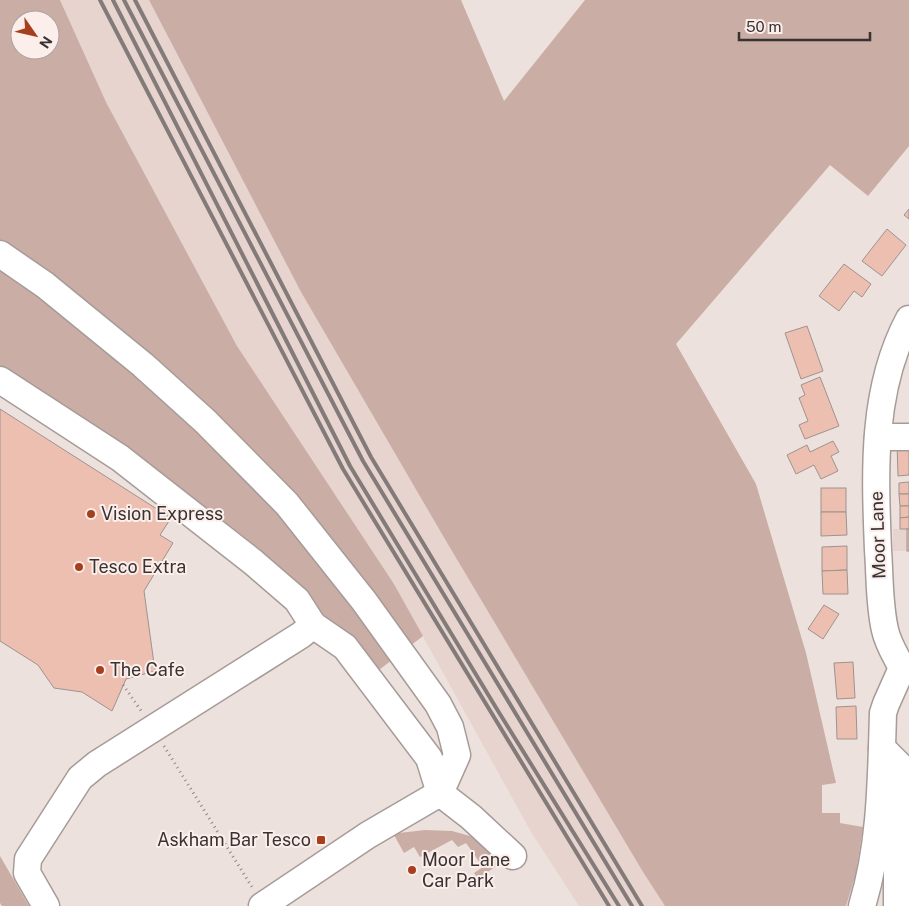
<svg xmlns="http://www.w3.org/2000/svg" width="909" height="906" viewBox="0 0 909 906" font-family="'Public Sans',sans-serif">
<rect width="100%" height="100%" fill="#ede1dd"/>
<g fill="#e8d4ce">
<polygon points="60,0 149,0 301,292 446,541 643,872 665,906 579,906 531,832 394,584 237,346 106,102"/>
<rect x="893" y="529" width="16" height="22"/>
</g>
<g fill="#caada4" fill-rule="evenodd">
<path d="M0,0H60L106,102L237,346L394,584L423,636L379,670L318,609L209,515L0,367ZM20,20H50V50H20Z"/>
<polygon points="149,0 461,0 504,101 585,0 909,0 909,146 868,196 830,165 676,344 756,484 806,653 836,783 822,785 822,813 840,813 840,823 863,827 856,873 846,906 665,906 643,872 446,541 301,292"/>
<polygon points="425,830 452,831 477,838 506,859 478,879 474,873 483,867 466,843 458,847 452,840 420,857 414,847 404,853 394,835 399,833"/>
<polygon points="0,856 29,906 2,906 0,903"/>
</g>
<g fill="#edbfb1" stroke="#9e938f">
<polygon points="909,209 909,219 904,215"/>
<polygon points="887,229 906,245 882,276 862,261"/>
<polygon points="844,264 871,284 862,297 854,291 839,311 819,296"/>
<polygon points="807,326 823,371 801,379 785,333"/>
<polygon points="820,377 839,426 805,439 799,425 808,421 799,398 805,395 801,385"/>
<polygon points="0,409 171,518 160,535 173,543 144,591 155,671 126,679 112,711 82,692 54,688 38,665 0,641"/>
<polygon points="833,441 839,452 831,456 838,471 821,479 814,465 796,474 787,455 807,445 810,452"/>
<polygon points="897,443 909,443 909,475 898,476"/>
<polygon points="909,482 909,494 899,494 899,483"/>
<rect x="821" y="488" width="25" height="24"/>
<polygon points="899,494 909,494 909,506 900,506"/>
<polygon points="900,506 909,506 909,517 900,518"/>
<polygon points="821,512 846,512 847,535 821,536"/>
<polygon points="909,517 909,529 900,529 900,518"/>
<rect x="907" y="529" width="2" height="22"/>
<polygon points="847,546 847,570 822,571 822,547"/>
<polygon points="847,570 848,594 823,594 822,571"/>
<polygon points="824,605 839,614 823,639 808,629"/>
<polygon points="853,662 855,698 837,699 834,663"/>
<polygon points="856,706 857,739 837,739 836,707"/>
</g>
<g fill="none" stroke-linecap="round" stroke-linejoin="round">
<g stroke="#a79b98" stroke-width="29">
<g id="minor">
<polyline points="0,254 45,285 143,365 205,421 287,504 364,601 438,704 450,727 457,755 440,793 368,835 262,906"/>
<polyline points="0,380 120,458 253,562 297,600 313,625"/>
<polyline points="878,437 909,437"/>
<path d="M902,668C896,656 888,644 885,630C879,604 880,577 878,550C875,472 871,390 909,319"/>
<polyline points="882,748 900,766 906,788 897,866 897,906"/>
<polyline points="46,906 27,873 28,859 80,778 97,764 301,635 313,625 345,647 429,758 440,793 471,817 513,856"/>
<path d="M862,906C881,844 881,778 883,713L886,704L902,668"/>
</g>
</g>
<g stroke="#8e8683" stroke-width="3" stroke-dasharray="1 4" stroke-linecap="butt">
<polyline points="123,685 142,712"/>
<polyline points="164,746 252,887"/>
</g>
<use href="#minor" stroke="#fff" stroke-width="26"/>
<g stroke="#837b79" stroke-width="4">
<polyline points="100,0 343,469 609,906"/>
<polyline points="113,0 350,466 495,706 619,906"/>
<polyline points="124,0 363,461 632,906"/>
<polyline points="135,0 371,457 642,906"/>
</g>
</g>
<g fill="#a73f1e" stroke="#fbeeeb" stroke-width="2">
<circle cx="91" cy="514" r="5"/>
<circle cx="79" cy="567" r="5"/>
<circle cx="100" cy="670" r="5"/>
<rect x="316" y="835" width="10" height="10" rx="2.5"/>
<circle cx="412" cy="870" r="5"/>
</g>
<g text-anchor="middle" stroke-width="4" stroke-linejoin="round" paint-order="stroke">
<g font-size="18" fill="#383332" stroke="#fbeeeb" text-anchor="start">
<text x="101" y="520">Vision Express</text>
<text x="89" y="573">Tesco Extra</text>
<text x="110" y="676">The Cafe</text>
<text x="311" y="846" text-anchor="end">Askham Bar Tesco</text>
<text x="422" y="866">Moor Lane<tspan x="422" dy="21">Car Park</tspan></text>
</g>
<g font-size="18" fill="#383332" stroke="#fbeeeb">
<text transform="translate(878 535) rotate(-92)" y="6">Moor Lane</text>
</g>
</g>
<g transform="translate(35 35) rotate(124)"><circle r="24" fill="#fbeeeb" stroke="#ada3a1"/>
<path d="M0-4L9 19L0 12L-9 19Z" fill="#a73f1e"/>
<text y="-8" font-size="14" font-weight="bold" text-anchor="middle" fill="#383332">N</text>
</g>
<path d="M739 32v8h131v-8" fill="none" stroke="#383332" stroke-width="2.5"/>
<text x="746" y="32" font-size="15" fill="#383332" stroke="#fbeeeb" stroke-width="4" paint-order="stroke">50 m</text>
</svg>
